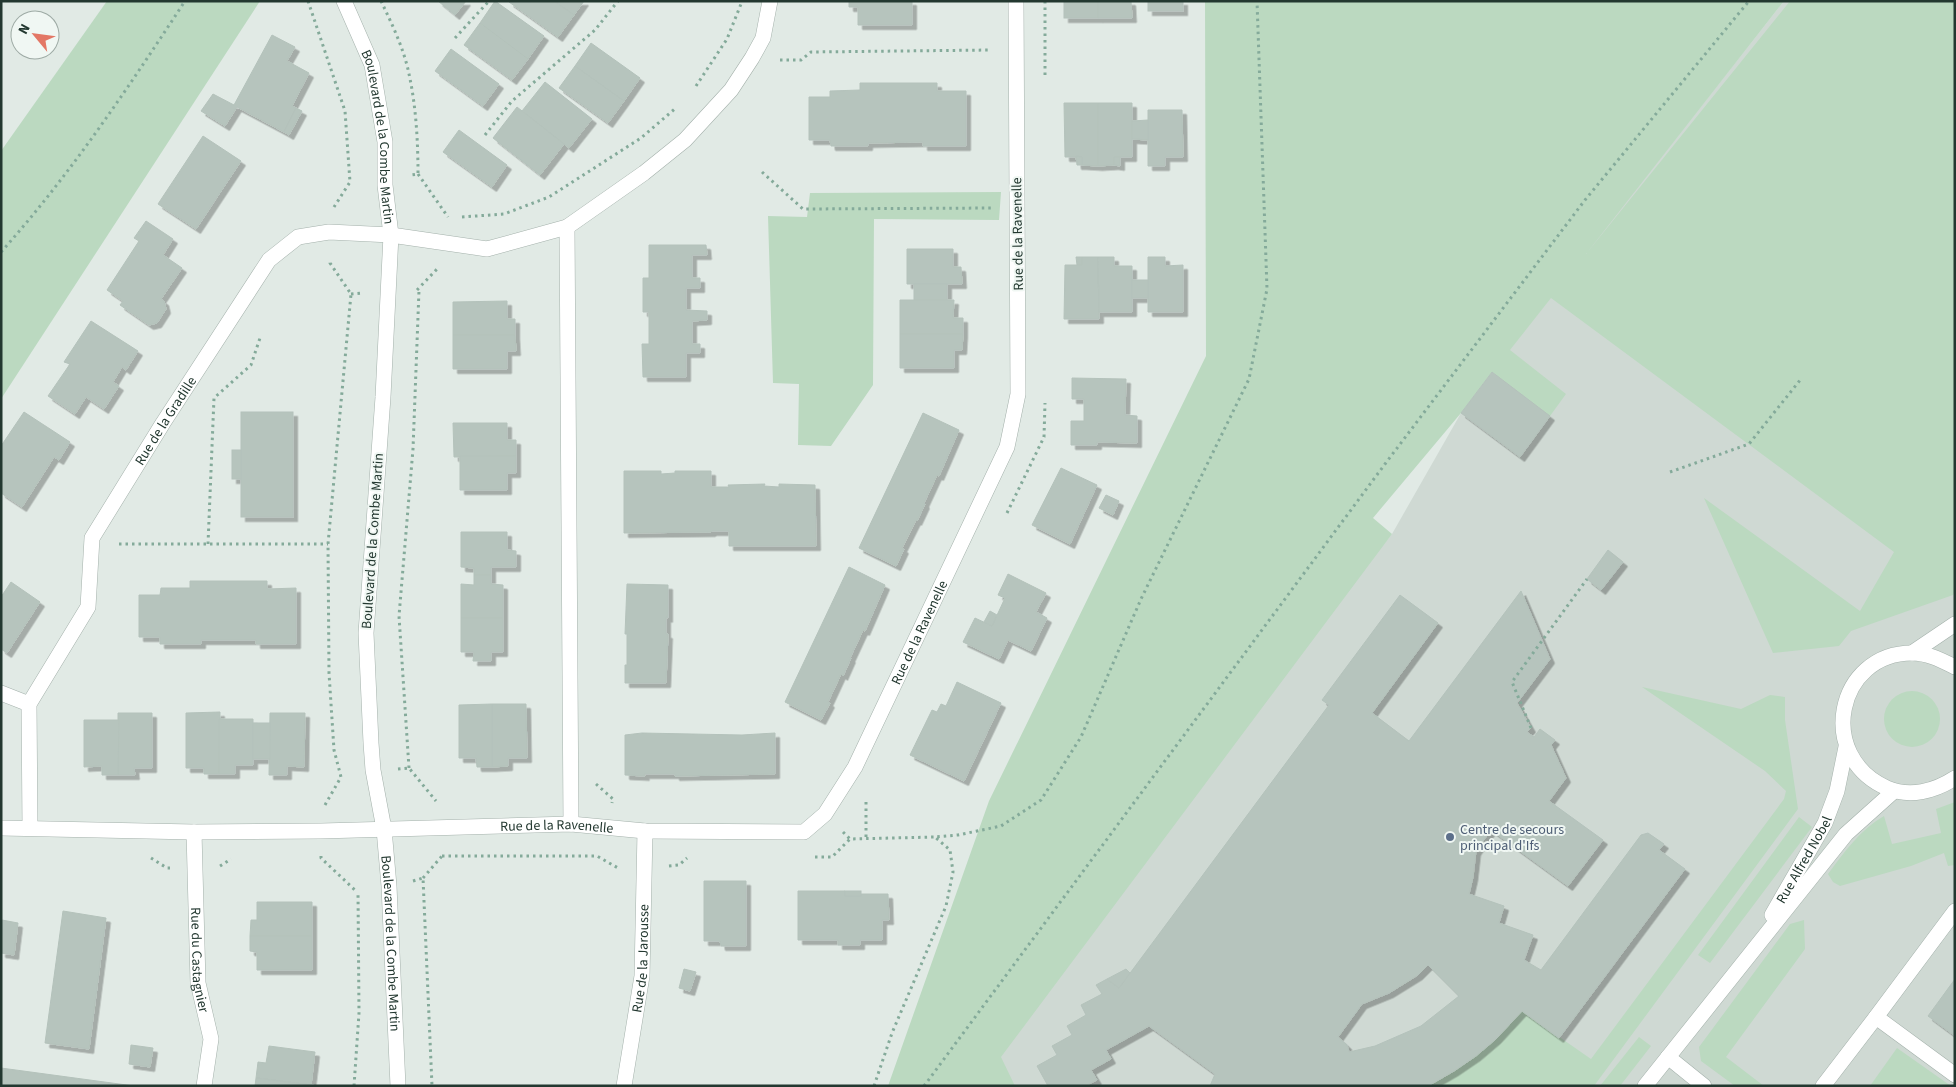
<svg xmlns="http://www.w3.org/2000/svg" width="1956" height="1087" viewBox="0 0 1956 1087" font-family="'Source Sans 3',sans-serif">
<defs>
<filter id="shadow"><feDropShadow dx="4.5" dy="4.5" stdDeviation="0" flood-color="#0004"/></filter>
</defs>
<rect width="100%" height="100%" fill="#e1eae5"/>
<polygon fill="#cfd9d3" points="1784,1 1955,1 1955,1086 931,1086 1392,534 1461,413 1492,372"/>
<g fill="#bbd9c0">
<polygon points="107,1 260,1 1,399 1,151"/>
<polygon points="1205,1 1784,1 1586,254 1790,1 1955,1 1955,591 1953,595 1851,631 1839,646 1773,653 1704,498 1860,611 1894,552 1551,298 1510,350 1566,394 1550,416 1492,372 1461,413 1373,518 1392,534 1001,1057 1015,1086 888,1086 989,801 1206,356"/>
<polygon points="1001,192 999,220 874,219 873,385 831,446 798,445 799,384 773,383 768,216 807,217 810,193"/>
<path d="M1642,687L1741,709L1770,695L1785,697V720L1798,809L1594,1086H1428C1465,1068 1495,1042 1522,1011L1591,1059L1784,799L1786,791L1765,771Z"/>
<circle cx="1912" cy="719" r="28"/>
<path d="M1955,802V865L1948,866L1944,853L1911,866L1840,886L1833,882L1828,874C1845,851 1860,830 1884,816L1892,844L1941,833L1936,809Z"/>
<polygon points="1799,817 1812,827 1710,963 1698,955"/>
<polygon points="1804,920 1805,949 1726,1057 1764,1086 1735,1086 1701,1061 1699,1047 1790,924"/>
<polygon points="1639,1037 1651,1046 1620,1086 1600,1086"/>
<polygon points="1897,1048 1951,1086 1870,1086"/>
</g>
<g fill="#b6c4bd" stroke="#b4c2bb" fill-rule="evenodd" filter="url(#shadow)">
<polygon points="438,1 466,1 455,15"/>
<polygon points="495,1 544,36 528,59 480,23"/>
<polygon points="554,1 584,1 574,15"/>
<polygon points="554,1 574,15 558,37 509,2"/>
<polygon points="849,1 912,1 912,25 858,25 858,7 849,7"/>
<rect x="1064" y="1" width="34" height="17"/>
<polygon points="1098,1 1131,1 1132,18 1098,18"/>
<rect x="1148" y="1" width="35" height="10"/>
<polygon points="480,23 528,59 512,80 464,45"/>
<polygon points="272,35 295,47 287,61 309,73 292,106 296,108 284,132 237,107 225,126 201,111 213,94 234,105"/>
<polygon points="591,43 640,78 624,101 575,66"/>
<polygon points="451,49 499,84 483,106 435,71"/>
<polygon points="575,66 624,101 608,123 559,88"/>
<polygon points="545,82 592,119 569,148 522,111"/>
<polygon points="860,83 937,83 937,91 966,91 966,146 923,146 923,142 868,143 868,146 831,146 830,140 809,140 809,97 830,97 830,91 860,90"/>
<polygon points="1064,103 1098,103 1098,166 1082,165 1082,157 1065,157"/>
<polygon points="1098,103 1132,103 1132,157 1114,157 1114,165 1098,166"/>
<polygon points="517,107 564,144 540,175 493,138"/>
<polygon points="296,108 302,111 289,135 284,132"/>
<polygon points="1148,110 1182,110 1183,157 1165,157 1165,166 1148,166"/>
<polygon points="1148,120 1148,140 1132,139 1132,121"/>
<polygon points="459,130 507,165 492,187 443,152"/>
<polygon points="203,136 241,161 196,229 158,204"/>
<polygon points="1076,156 1082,157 1082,165 1077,165"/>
<polygon points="1114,157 1120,157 1120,166 1114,165"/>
<polygon points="146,221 173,239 163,255 182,268 161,299 164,301 166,309 157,323 149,325 120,305 123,301 107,290 139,241 134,238"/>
<polygon points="649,245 706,245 707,255 692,255 692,278 700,278 700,288 686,288 686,310 707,311 707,320 692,321 692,344 700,344 700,353 686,353 686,377 643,377 642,344 649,344 649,312 643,312 643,278 649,278"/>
<polygon points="907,249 953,249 953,267 961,267 962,284 907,284"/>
<polygon points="1076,257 1082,257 1082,265 1077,265"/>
<polygon points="1082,257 1098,257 1099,319 1064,319 1065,265 1082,265"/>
<polygon points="1098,257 1114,257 1114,266 1132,266 1132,312 1099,312"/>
<polygon points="1148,257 1165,257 1165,266 1183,265 1183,312 1148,312"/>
<rect x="1132" y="280" width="16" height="18"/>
<rect x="914" y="284" width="33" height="16"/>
<polygon points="900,300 954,300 953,318 963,318 963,334 900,334"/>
<polygon points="507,301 507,319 515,319 515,335 453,335 453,302"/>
<polygon points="91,321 138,351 126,370 122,367 113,382 119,386 104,409 86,397 75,414 48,396 70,364 64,362"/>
<polygon points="900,334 963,334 962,350 954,350 954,368 900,368"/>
<polygon points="453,335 515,335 516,351 507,351 507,369 453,369"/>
<polygon points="1492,372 1550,416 1520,457 1461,413"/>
<polygon points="1072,378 1126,379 1125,415 1137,416 1137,443 1097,442 1097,445 1071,445 1071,421 1084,421 1084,399 1072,399"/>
<polygon points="24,412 70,442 59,460 54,457 22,507 1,493 1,446"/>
<rect x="241" y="412" width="52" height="105"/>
<polygon points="923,413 959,430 939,476 937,475 924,503 925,504 917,521 916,520 902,548 904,549 896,566 859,548"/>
<polygon points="453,423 507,423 507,440 516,440 516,456 454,457"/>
<rect x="232" y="450" width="9" height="29"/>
<polygon points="460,456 516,456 516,473 507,473 507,490 460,490"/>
<polygon points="1061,468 1097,485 1070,544 1032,525"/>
<polygon points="624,471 661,471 661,474 675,473 675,471 711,471 711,487 729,487 728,485 765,484 764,486 779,487 779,484 815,485 816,546 729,546 729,531 712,531 711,532 624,533"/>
<polygon points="1106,495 1119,501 1113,515 1099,508"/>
<polygon points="461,532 507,532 507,550 516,551 516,567 491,567 491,575 474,575 474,568 461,567"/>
<polygon points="1608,550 1623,562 1601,590 1587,579"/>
<polygon points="849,567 885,585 865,631 863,630 850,658 851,658 843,676 841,674 828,702 830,703 821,720 785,702"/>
<polygon points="1008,574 1046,593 1036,612 1047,618 1031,651 1008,640 999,659 963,642 975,618 992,626 1005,598 998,595"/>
<polygon points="474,575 491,575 491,584 503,585 503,618 461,618 461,584 474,585"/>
<polygon points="190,581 267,581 267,589 296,588 296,644 256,644 256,640 201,640 201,644 160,644 160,637 139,637 139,595 160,595 161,588 190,588"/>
<polygon points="11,582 40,602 7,653 1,649 1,597"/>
<polygon points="627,584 668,585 668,618 666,617 666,634 668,634 666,683 625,683 625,665 627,665 627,634 625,634"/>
<path d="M1521,591L1550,659L1517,703L1531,728L1527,732L1534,737L1540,729L1555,740L1551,745L1566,778L1549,801L1603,840L1568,886L1491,830L1476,851L1473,877L1469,894L1504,906L1499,923L1533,935L1524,960L1541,970L1641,835L1648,833L1664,844L1659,850L1685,869L1559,1038L1522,1011L1496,1039L1476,1056L1454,1071L1428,1086H1210L1215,1074L1149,1026L1106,1050L1111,1059L1091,1070L1097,1080L1085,1086H1048L1037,1066L1057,1055L1052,1046L1072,1035L1067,1026L1086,1015L1081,1005L1102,994L1096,985L1107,979L1119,988L1329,705L1322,700L1400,595L1438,623L1372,713L1409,741ZM1428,965L1459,996L1421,1026L1375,1046L1349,1052L1347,1045L1338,1037L1362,1004L1389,993L1418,975Z"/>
<polygon points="990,611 997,615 992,626 984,622"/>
<polygon points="461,618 503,618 503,652 491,652 491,661 473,661 474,652 461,652"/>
<polygon points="957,682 1001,703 964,781 910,755 932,710 937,712 941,704 946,706"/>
<polygon points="492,704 526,704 527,758 508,758 508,766 492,767"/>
<polygon points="492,704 492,767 477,767 476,758 459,758 459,705"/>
<polygon points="220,712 219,774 204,774 204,768 186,768 186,713"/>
<polygon points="118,713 152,713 152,768 134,768 135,775 118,775"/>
<polygon points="270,713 305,713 304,767 287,766 287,775 269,775"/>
<polygon points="219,719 253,719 253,765 235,765 235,774 219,774"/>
<polygon points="84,720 119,720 118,775 102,775 102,766 84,767"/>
<rect x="253" y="723" width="17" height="36"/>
<polygon points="642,733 742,735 775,733 775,774 675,776 675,774 644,774 645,776 625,775 625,735"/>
<polygon points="704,881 746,881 746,946 721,946 720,941 704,941"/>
<polygon points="798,891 845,891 845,896 861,896 861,894 888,894 889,920 882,920 882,940 860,940 860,945 838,945 838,940 798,940"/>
<rect x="845" y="891" width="16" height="5"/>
<polygon points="257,902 312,902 312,936 250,936 251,920 257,920"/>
<polygon points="63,911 106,918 89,1049 45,1043"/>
<polygon points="2,920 18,923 14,955 1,953"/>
<polygon points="250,936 312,936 312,970 257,970 257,952 250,951"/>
<polygon points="684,969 696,972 690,991 679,988"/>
<polygon points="1126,969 1130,973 1119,988 1107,979"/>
<polygon points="1955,979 1955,1036 1928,1016"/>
<polygon points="131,1045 153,1048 150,1067 129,1064"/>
<polygon points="269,1046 315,1052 311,1085 256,1078 258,1062 266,1063"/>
<polygon points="1,1068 134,1086 1,1086"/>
<polygon points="256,1078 311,1085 317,1086 255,1086"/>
</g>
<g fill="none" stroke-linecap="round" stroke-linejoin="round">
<g stroke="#a4b1ab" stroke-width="16">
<g id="minor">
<path id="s1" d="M344,1L372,65L385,142V185L391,235L383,397L366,633L371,743L373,770L384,829L389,886L398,1086"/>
<polyline points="567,227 571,824"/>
<polyline points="1912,653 1955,624"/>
<path d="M1955,667C1941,660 1928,653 1912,653C1837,653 1815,756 1887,788C1910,798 1935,791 1955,778"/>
<polyline points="1,693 29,704"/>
<path id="s2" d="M1,828L194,832L321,831L571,824L645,831L804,832L825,814L855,767L1007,447L1018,394L1016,1"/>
<path id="s3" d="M30,828L29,704L88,607L92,538L163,423L269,260L298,237L329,232L391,235L487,249L567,227L644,173L685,140L731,90L752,58L763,38L770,1"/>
<path id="s4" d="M194,832L198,983L211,1039L204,1086"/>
<polyline points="1955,911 1876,1017 1955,1075"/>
<path id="s5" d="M1772,915L1825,823L1837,791L1846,747"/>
<polyline points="1668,1057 1704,1086"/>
<path id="s6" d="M624,1086L642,976L645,831"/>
<polyline points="1645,1086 1846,834 1894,791"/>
<polyline points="1823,1086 1876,1017"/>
</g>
</g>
<g stroke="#84aa9a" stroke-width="3" stroke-dasharray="2.5 4" stroke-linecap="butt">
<polyline points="308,1 345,111 350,182 334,207"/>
<path d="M381,1C392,24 404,49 409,74C416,106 418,141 418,174L411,175"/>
<polyline points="455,38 489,1"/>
<polyline points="780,60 801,60 811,52 991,50"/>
<polyline points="1045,75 1045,1"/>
<polyline points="696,86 727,39 741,4"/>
<polyline points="485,135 512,101 595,30 618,1"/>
<polyline points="762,172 803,209 993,208"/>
<polyline points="418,174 448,217"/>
<polyline points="462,217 504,214 549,197 641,138 677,107"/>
<path d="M1,252C70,175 128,88 185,1"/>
<polyline points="417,290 438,268"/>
<polyline points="351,294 363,293"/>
<polyline points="1670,472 1749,444 1801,379"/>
<polyline points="1007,513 1044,437 1045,403"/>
<polyline points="119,544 328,544"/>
<polyline points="208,544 214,398 251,365 260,338"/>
<polyline points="1531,728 1512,682 1587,579"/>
<polyline points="409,768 399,616 413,449 419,290"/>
<polyline points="398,769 409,768 436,801"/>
<polyline points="596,784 613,799 612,803"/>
<polyline points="866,802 866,839"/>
<polyline points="325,805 341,777 334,750 329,673 328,544 351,294 330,263 330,259"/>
<polyline points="843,832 850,839 935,837"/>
<polyline points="321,856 321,858 357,892"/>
<polyline points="442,856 597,856 618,868"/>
<polyline points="815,857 832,857 850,839"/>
<polyline points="151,858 167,868 170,868"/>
<polyline points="220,866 231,859"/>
<polyline points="669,866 679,865 687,858"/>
<polyline points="423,878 442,856"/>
<polyline points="413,881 423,878 432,1086"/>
<polyline points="354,1086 359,1013 358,892"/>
<polyline points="874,1086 892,1033 946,906 953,872 950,850 935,837 958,835 1001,826 1041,800 1081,737 1141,599 1249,379 1267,289 1257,1"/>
<polyline points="924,1086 1385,464 1585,200 1749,1"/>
</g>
<use href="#minor" stroke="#fff" stroke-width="15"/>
</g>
<circle fill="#5c6f8a" stroke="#f0f7f3" stroke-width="2" cx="1450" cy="837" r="5"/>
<g text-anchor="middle" stroke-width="4" stroke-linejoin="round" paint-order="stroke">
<g font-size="14" fill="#233830" stroke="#f0f7f3">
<text dy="5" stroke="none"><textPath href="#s1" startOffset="142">Boulevard de la Combe Martin</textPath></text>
<text transform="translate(1017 234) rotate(-91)" y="5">Rue de la Ravenelle</text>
<text dy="5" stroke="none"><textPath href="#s3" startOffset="445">Rue de la Gradille</textPath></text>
<text transform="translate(372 541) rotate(-86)" y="5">Boulevard de la Combe Martin</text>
<text dy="5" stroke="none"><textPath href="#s2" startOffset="1036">Rue de la Ravenelle</textPath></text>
<text dy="5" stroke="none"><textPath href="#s2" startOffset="556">Rue de la Ravenelle</textPath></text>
<text dy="5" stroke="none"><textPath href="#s5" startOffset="64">Rue Alfred Nobel</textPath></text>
<text dy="5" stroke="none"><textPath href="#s1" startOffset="952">Boulevard de la Combe Martin</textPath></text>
<text dy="5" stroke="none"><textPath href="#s4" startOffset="128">Rue du Castagnier</textPath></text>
<text dy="5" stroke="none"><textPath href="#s6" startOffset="129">Rue de la Jarousse</textPath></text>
</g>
<g font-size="14" fill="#4e5e75" stroke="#f0f7f3" text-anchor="start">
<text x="1460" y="834">Centre de secours<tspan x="1460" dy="16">principal d'Ifs</tspan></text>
</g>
</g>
<rect width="1956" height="1087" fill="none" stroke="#233830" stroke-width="5"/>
<g transform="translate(35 35) rotate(299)"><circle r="24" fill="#f0f7f3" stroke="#9eaba5"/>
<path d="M0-4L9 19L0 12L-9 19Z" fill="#e37765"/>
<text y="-8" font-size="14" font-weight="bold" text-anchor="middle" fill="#233830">N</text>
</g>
</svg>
